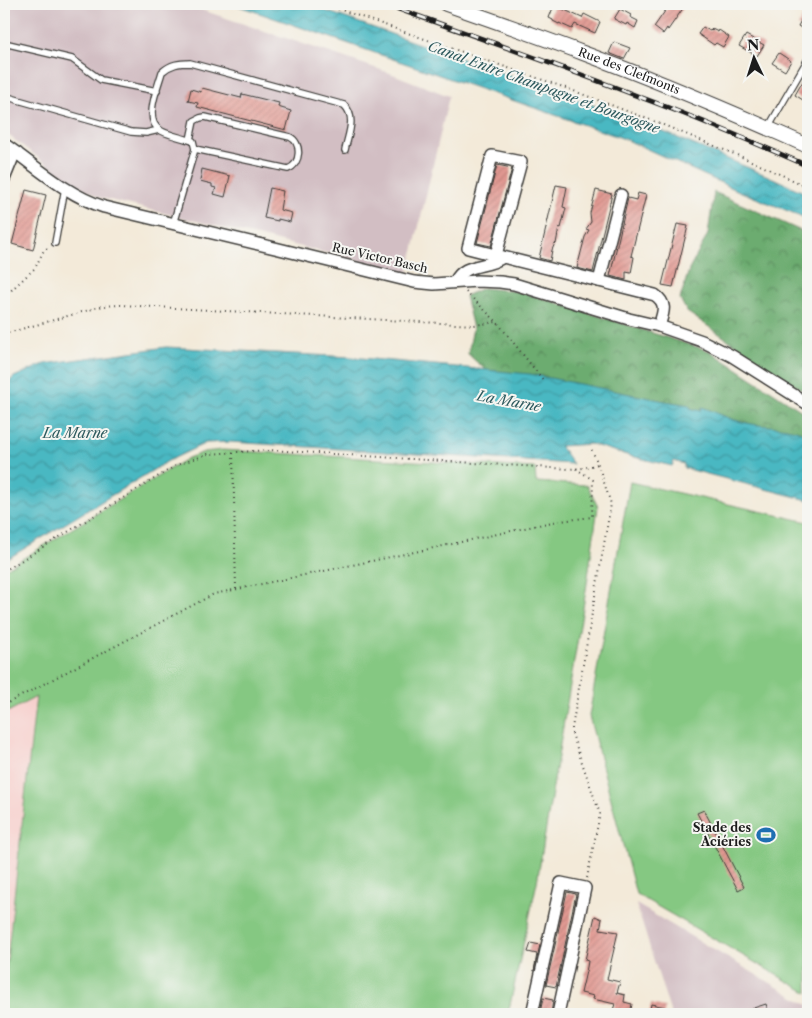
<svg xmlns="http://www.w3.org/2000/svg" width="812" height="1018" viewBox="0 0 812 1018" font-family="'Libre Caslon Text',serif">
<defs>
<pattern id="forest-crowns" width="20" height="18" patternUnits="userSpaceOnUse" patternTransform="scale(1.25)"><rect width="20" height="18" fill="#6cac70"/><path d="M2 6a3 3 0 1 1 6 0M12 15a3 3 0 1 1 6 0" fill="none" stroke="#588b5b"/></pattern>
<pattern id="water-waves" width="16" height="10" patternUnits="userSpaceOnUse" patternTransform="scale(1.25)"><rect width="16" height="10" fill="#4ab8c2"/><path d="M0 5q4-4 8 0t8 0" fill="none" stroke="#3d959d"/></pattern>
<pattern id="building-hatch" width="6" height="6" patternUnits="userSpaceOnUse" patternTransform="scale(1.25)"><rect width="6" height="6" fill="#e19891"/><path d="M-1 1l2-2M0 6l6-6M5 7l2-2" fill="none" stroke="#c0827c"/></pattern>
</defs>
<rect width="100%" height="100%" fill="#f6f6f2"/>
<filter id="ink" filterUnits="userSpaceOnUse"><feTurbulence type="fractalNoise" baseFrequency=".02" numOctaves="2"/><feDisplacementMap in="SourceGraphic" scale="10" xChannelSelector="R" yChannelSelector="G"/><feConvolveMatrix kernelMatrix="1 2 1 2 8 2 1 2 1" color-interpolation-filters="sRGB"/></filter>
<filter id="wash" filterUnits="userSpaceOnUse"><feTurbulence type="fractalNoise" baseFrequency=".0096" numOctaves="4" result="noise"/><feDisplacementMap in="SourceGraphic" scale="20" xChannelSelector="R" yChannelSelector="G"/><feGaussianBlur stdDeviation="1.12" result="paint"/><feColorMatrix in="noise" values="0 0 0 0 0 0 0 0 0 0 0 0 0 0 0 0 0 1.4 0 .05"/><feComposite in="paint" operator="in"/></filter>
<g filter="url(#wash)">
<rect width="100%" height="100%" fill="#f3ead9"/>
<polygon fill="#f7d0cd" points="36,697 4,988 4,714"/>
<g fill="#d2bec3">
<polygon points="4,4 184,4 390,73 449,96 408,273 98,197 60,174 4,132"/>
<polygon points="636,904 808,1005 808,1014 671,1014"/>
</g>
<g fill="#85c882" stroke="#50724f">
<polygon points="222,450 535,468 536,482 587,485 598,507 586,590 537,882 508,1014 4,1014 4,988 36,697 4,714 4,570 188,458 204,452"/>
<polygon points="630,482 808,522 808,993 636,894 589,716"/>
</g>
<g fill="url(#forest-crowns)" stroke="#446446">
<polygon points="714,192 808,234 808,394 687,312 680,299 689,270 708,234"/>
<polygon points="483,288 522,292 710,351 808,415 808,451 492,376 468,354 473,328 465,296"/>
</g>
<g fill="url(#water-waves)" stroke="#336a6f">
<polygon points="233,4 306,4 638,121 775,179 808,194 808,219 739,191 625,139"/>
<path d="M166,347L351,357L530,374L665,401L690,405V408L701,411L702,407C716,412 733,421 747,423C768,428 787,424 808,435V500L684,468V464L674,461L672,466L630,456L591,444L560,446L573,464L231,442L206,443L168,461L4,561V386L14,377L44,364Z"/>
</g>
<g id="blocks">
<g fill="url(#building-hatch)">
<polygon points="670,4 686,4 668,30 667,28 663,34 654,27"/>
<polygon points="554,5 582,18 584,14 600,22 595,33 575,24 572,29 559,23 559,24 553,21 553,20 549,18"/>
<polygon points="808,8 808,32 798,26"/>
<polygon points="620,9 631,15 630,17 638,21 635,28 627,23 626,25 614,19"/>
<polygon points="703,27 710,31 712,29 718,32 719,30 729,37 723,47 716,43 714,45 698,34"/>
<polygon points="746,35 764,45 757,56 739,46"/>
<polygon points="614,42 630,48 624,59 609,53"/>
<polygon points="779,53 791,61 785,71 772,63"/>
<polygon points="808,72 808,97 805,95 803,100 795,95"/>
<polygon points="202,88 241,98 242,94 279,103 278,107 291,111 286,130 197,107 198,103 188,101 191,89 201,92"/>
<polygon points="497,165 512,168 491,246 477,243"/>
<polygon points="202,169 230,176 225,197 214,194 216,188 212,187 212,184 200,181"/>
<polygon points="556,185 567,187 563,207 566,208 561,228 559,227 556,244 555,243 552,250 550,261 539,258"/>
<polygon points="270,188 283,191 280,210 292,213 290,222 278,219 278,221 264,218"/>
<polygon points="26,190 46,195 33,250 12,244"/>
<polygon points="596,190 612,194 593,272 577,268 585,237 589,230 586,229 591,222 590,213"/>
<polygon points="638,193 646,195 631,256 634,257 631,273 626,272 626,280 610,276 628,198 636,200"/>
<polygon points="677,224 688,226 673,287 662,285"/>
<polygon points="704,810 744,887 738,890 697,813"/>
<polygon points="567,892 576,894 556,987 546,985"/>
<polygon points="595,916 602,919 600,929 618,932 607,979 620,982 617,993 625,995 624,1002 632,1004 630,1014 613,1010 615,1004 593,999 594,996 581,993 587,967 588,961 585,960"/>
<polygon points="531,943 540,945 534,971 537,954 528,952"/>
<polygon points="543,998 553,1000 551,1014 540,1013"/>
<polygon points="651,1004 665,1007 664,1014 649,1014"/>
<polygon points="766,1004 769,1014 738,1014 738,1013"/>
</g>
</g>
</g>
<g filter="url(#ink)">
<use href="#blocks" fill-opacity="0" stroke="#3c3b38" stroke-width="1"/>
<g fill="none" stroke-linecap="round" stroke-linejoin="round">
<g stroke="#3c3b38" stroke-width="8">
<g id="service">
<polyline points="4,43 72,59 101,80 157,91"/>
<polyline points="4,96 131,132 146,133 159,130"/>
<polyline points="768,128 808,59"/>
<path d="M190,140L194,121L200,118L205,117L290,137C302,143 301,164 288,169L195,149"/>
<path d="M173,224L195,149L193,141C186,139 165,134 160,130C143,120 158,87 162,72C171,64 179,63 190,63L344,105C357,117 348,135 345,150"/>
<polyline points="55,243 65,188"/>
</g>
</g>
<g stroke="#3c3b38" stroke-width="14">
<g id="minor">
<path d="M4,144C36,166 66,195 104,207L279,249L414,282L434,284L477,281L500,282L514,284L629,319L659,326L702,341L732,356L808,404"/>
<polyline points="4,179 13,157 17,153"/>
<polyline points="496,255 521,162 492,156 468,248 503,257"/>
<polyline points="599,281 621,195"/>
<path d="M455,282C464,262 486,269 503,257L655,295C668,304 663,313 659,326"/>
<polyline points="532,1014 561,883 585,888 558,1014"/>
</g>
</g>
<g stroke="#3c3b38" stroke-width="16">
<g id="tertiary">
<path id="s1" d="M446,4C492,20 538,36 583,53C659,81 734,113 808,146"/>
</g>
</g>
<g stroke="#3c3b38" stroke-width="2" stroke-dasharray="1 4" stroke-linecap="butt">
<polyline points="324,4 566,88 661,124 749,160 808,187"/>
<polyline points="466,292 497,322 544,381"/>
<polyline points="4,297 35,268 44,250 48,248"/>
<polyline points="4,334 103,306 121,305 474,325 497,322"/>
<polyline points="233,453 236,589"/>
<polyline points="4,571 177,465 208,454 270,450 569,469 584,468 598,464"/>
<polyline points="4,705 214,594 443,546 552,522 592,517 593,480 575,468"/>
<polyline points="587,878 600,814 572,734 572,728 611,504 598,464 591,448"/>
</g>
<use href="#service" stroke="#fff" stroke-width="5.5"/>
<use href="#minor" stroke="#fff" stroke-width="11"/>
<use href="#tertiary" stroke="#fff" stroke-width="14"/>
<g stroke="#1c1c1c" stroke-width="5">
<path id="rail" d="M384,4C469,34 555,64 640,97C697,118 753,142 808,166"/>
</g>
<use href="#rail" stroke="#f6f6f2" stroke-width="3" stroke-dasharray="9" stroke-linecap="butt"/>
</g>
</g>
<defs>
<g id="stadium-bare" transform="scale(1.5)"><path d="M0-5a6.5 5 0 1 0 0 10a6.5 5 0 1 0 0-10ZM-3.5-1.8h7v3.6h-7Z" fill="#1f6fb2" stroke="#f6f6f2" stroke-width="2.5" paint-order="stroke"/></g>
</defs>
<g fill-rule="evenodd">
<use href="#stadium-bare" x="766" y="835"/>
</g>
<g text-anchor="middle" stroke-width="4" stroke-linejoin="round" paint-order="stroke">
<g font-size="12" fill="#1c1c1c" stroke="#f6f6f2">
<text dy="4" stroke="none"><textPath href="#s1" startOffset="195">Rue des Clefmonts</textPath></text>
<text transform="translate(380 258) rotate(13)" y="4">Rue Victor Basch</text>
</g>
<g font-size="12" font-weight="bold" fill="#1c1c1c" stroke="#f6f6f2" text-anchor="end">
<text x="751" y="832">Stade des<tspan x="751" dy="14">Aciéries</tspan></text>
</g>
<g font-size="14" font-style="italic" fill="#2e5a5e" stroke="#f6f6f2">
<text transform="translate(544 87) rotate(20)" y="5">Canal Entre Champagne et Bourgogne</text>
<text transform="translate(509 401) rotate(10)" y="5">La Marne</text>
<text x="75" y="438">La Marne</text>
</g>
</g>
<rect width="812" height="1018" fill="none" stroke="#f6f6f2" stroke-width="20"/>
<g transform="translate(754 58) rotate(356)" stroke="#f6f6f2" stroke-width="4" paint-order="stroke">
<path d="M0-4L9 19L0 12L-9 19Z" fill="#1c1c1c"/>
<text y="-8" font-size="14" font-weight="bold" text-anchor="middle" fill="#1c1c1c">N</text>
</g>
</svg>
